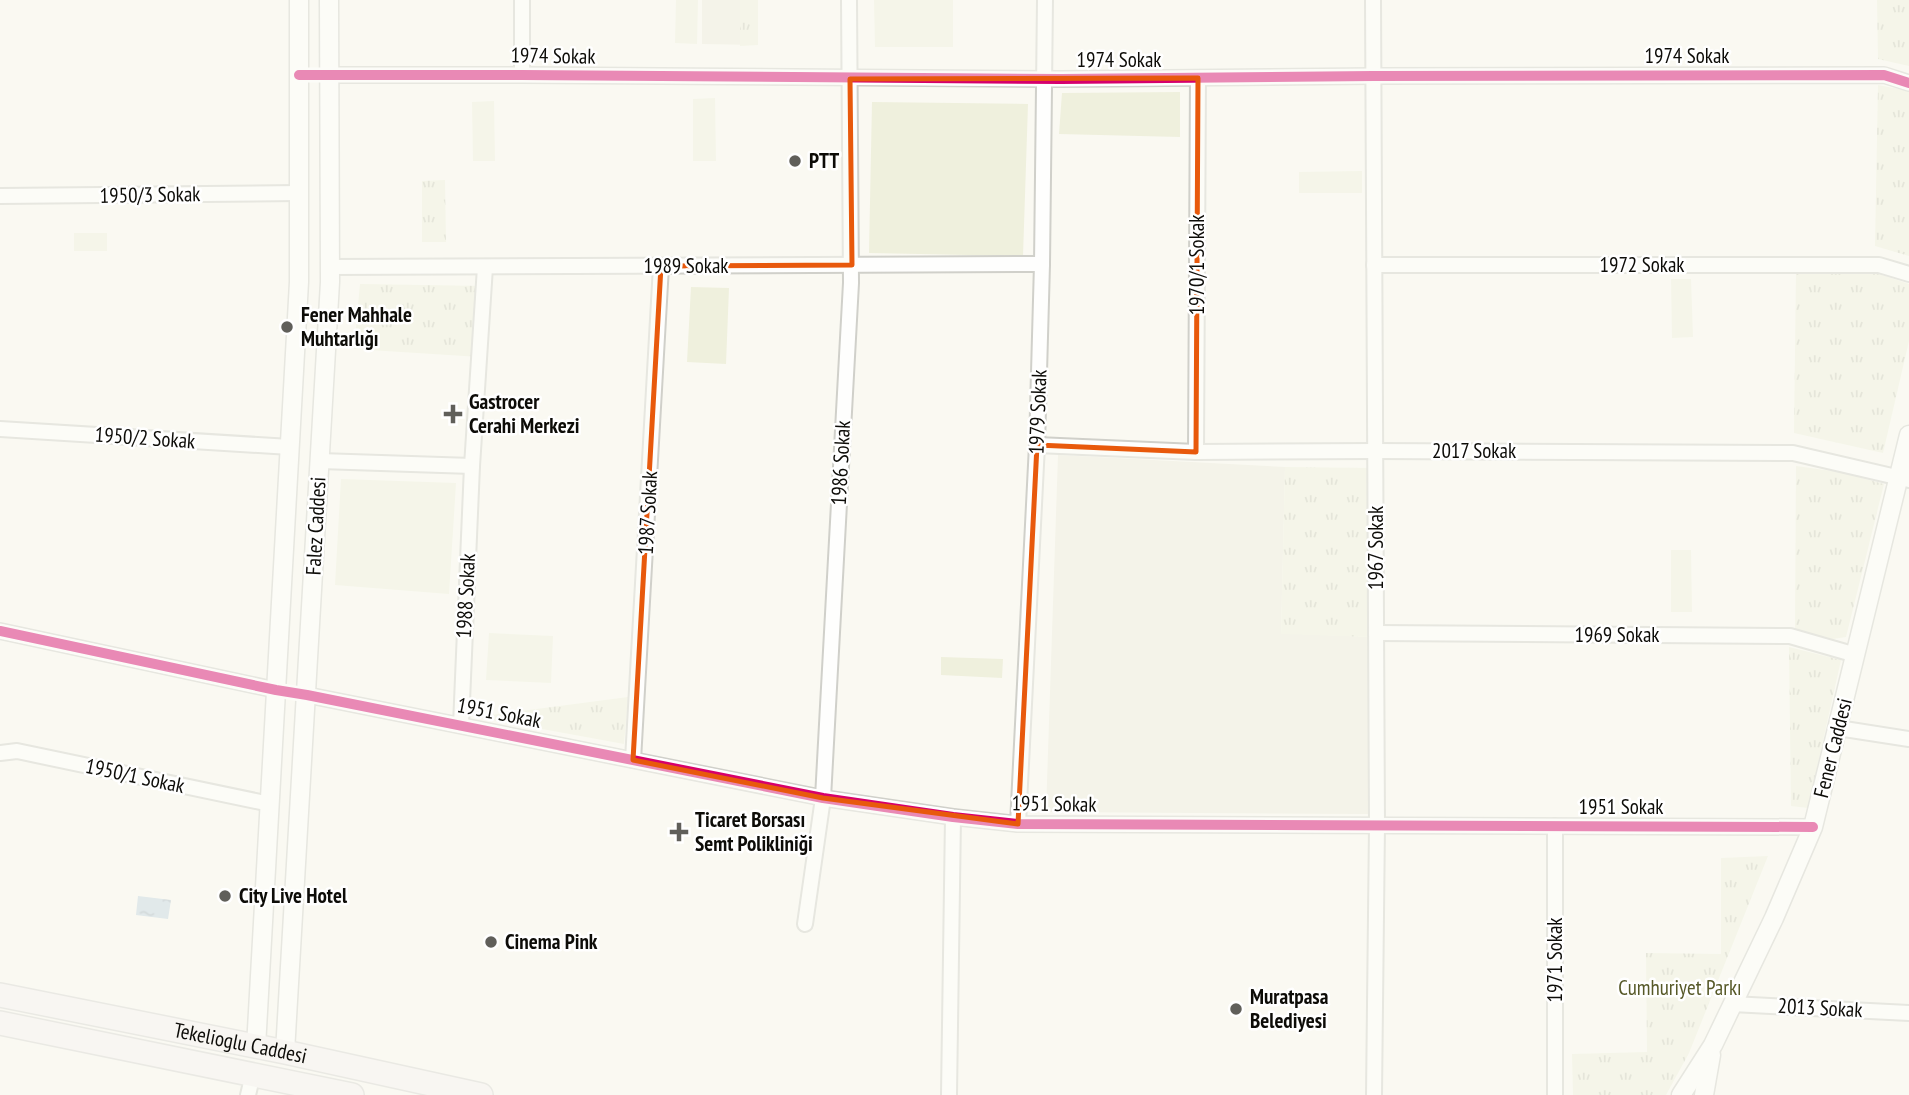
<svg xmlns="http://www.w3.org/2000/svg" width="1909" height="1095" viewBox="0 0 1909 1095" font-family="'PT Sans Narrow',sans-serif">
<defs>
<pattern id="park-tufts" width="24" height="20" patternUnits="userSpaceOnUse" patternTransform="scale(1.75)"><rect width="24" height="20" fill="#eff0dd"/><path d="M3 7l-1-3M5 7V3M7 7l1-3M15 17l-1-3M17 17v-4M19 17l1-3" fill="none" stroke="#cccdbc"/></pattern>
<pattern id="water-ripples" width="26" height="14" patternUnits="userSpaceOnUse" patternTransform="scale(1.75)"><rect width="26" height="14" fill="#c3d4e0"/><path d="M2 4q2-2 4 0t4 0M15 11q2-2 4 0t4 0" fill="none" stroke="#a6b5bf"/></pattern>
</defs>
<rect width="100%" height="100%" fill="#faf9f2"/>
<g fill="#edebdd">
<polygon points="702,0 758,0 758,45 702,44"/>
<polygon points="1058,455 1285,467 1281,633 1370,637 1368,814 1046,812"/>
</g>
<g fill="#eff0dd">
<polygon points="676,0 698,0 697,44 675,43"/>
<polygon points="874,0 953,0 953,47 875,47"/>
<polygon points="1180,92 1180,137 1059,134 1062,93"/>
<polygon points="715,98 716,161 693,161 693,99"/>
<polygon points="494,101 495,161 473,161 472,102"/>
<polygon points="872,102 1028,104 1023,256 869,253"/>
<polygon points="1362,171 1362,193 1299,193 1299,172"/>
<rect x="74" y="233" width="33" height="18"/>
<polygon points="1671,279 1691,279 1693,337 1672,338"/>
<polygon points="691,287 729,288 726,364 687,362"/>
<polygon points="341,479 456,483 449,594 335,585"/>
<polygon points="1671,550 1691,550 1692,612 1671,612"/>
<polygon points="489,633 553,636 551,683 486,680"/>
<polygon points="941,657 1003,659 1002,678 941,675"/>
</g>
<g fill="url(#park-tufts)">
<polygon points="740,0 758,0 758,45 740,46"/>
<polygon points="1877,0 1909,0 1909,66 1878,59"/>
<polygon points="1878,85 1909,91 1909,256 1875,246"/>
<polygon points="445,180 446,242 422,242 422,181"/>
<polygon points="1796,272 1879,274 1909,284 1909,341 1883,453 1794,433"/>
<polygon points="360,284 486,286 480,357 354,349"/>
<polygon points="1796,466 1839,472 1884,484 1846,637 1833,639 1795,630"/>
<polygon points="1285,467 1372,468 1370,637 1281,634"/>
<polygon points="1789,647 1841,660 1808,808 1791,806"/>
<polygon points="628,697 624,744 476,717"/>
<polygon points="1768,856 1689,1053 1666,1095 1573,1095 1572,1054 1647,1052 1646,953 1721,954 1721,858"/>
</g>
<polygon fill="url(#water-ripples)" points="138,896 171,900 168,919 136,915"/>
<g fill="none" stroke-linecap="round" stroke-linejoin="round">
<g stroke="#d0d0ca" stroke-width="18">
<g id="minor">
<polyline points="522,0 522,75"/>
<polyline points="1373,0 1377,825 1374,1095"/>
<polyline points="329,75 522,75 1061,79 1373,76 1884,75 1909,83"/>
<polyline points="0,196 299,193"/>
<polyline points="1374,265 1879,265 1909,274"/>
<polyline points="330,267 1042,264"/>
<polyline points="0,429 290,447"/>
<polyline points="1037,445 1196,452 1375,451 1793,453 1909,480"/>
<polyline points="1196,452 1198,78"/>
<polyline points="320,461 472,466"/>
<polyline points="0,631 276,690"/>
<polyline points="1376,633 1790,636 1856,655"/>
<polyline points="307,695 823,798 953,817 1018,824 1813,827"/>
<polyline points="461,725 472,466 485,267"/>
<polyline points="1838,728 1909,739"/>
<polyline points="0,753 17,751 270,804"/>
<polyline points="633,760 661,266"/>
<polyline points="1018,824 1037,445 1042,264 1045,0"/>
<polyline points="1555,826 1555,1095"/>
<polyline points="805,924 823,798 851,283 849,0"/>
<polyline points="1732,1004 1909,1013"/>
<polyline points="248,1095 253,1074"/>
<polyline points="949,1095 953,817"/>
</g>
</g>
<g stroke="#d0d0ca" stroke-width="21">
<g id="tertiary">
<polyline points="256,1047 299,282 299,0"/>
<polyline points="285,1052 330,282 329,0"/>
<polyline points="1681,1095 1713,1045 1774,918 1813,827 1909,435"/>
<polyline points="1704,1095 1711,1055"/>
</g>
</g>
<g stroke="#d7d6d2" stroke-width="26">
<g id="primary">
<path id="s1" d="M0,995L285,1052L481,1095"/>
<polyline points="0,1023 352,1095"/>
</g>
</g>
<use href="#minor" stroke="#fefefd" stroke-width="14"/>
<use href="#tertiary" stroke="#fefefd" stroke-width="18"/>
<use href="#primary" stroke="#f7f2f2" stroke-width="23"/>
<g stroke="#fff" stroke-width="15">
<g id="cycleway">
<polyline points="299,75 522,75 1061,79 1373,76 1884,75 1909,83"/>
<polyline points="0,631 276,690 307,695 823,798 953,817 1018,824 1813,827"/>
</g>
</g>
<use href="#cycleway" stroke="#d6006c" stroke-width="10"/>
</g>
<path d="M0 0H1909V1095H0ZM1198,78L1196,452L1037,445L1018,824L823,798L633,760L661,266L852,265L850,79Z" fill="#faf9f2" fill-opacity=".55" fill-rule="evenodd"/>
<path fill="none" stroke="#e8590c" stroke-width="5" stroke-linejoin="round" d="M1198,78L1196,452L1037,445L1018,824L823,798L633,760L661,266L852,265L850,79Z"/>
<g fill="#605f5a" stroke="#fff" stroke-width="2.5">
<circle cx="795" cy="161" r="7"/>
<circle cx="287" cy="327" r="7"/>
<path d="M449.5 403.5h7v7h7v7h-7v7h-7v-7h-7v-7h7z"/>
<path d="M675.5 821.5h7v7h7v7h-7v7h-7v-7h-7v-7h7z"/>
<circle cx="225" cy="896" r="7"/>
<circle cx="491" cy="942" r="7"/>
<circle cx="1236" cy="1009" r="7"/>
</g>
<g text-anchor="middle" stroke-width="5" stroke-linejoin="round" paint-order="stroke">
<g font-size="21" fill="#0d0c08" stroke="#fff">
<text transform="translate(553 56) rotate(1)" y="7">1974 Sokak</text>
<text x="1687" y="63">1974 Sokak</text>
<text x="1119" y="67">1974 Sokak</text>
<text transform="translate(150 195) rotate(-1)" y="7">1950/3 Sokak</text>
<text transform="translate(1197 265) rotate(-90)" y="7">1970/1 Sokak</text>
<text x="1642" y="272">1972 Sokak</text>
<text x="686" y="273">1989 Sokak</text>
<text transform="translate(1038 412) rotate(-88)" y="7">1979 Sokak</text>
<text transform="translate(145 438) rotate(4)" y="7">1950/2 Sokak</text>
<text x="1474" y="458">2017 Sokak</text>
<text transform="translate(841 463) rotate(-87)" y="7">1986 Sokak</text>
<text transform="translate(648 513) rotate(-87)" y="7">1987 Sokak</text>
<text transform="translate(316 526) rotate(-87)" y="7">Falez Caddesi</text>
<text transform="translate(1376 548) rotate(-90)" y="7">1967 Sokak</text>
<text transform="translate(466 596) rotate(-87)" y="7">1988 Sokak</text>
<text x="1617" y="642">1969 Sokak</text>
<text transform="translate(499 713) rotate(11)" y="7">1951 Sokak</text>
<text transform="translate(1833 748) rotate(-76)" y="7">Fener Caddesi</text>
<text transform="translate(135 776) rotate(12)" y="7">1950/1 Sokak</text>
<text transform="translate(1054 804) rotate(1)" y="7">1951 Sokak</text>
<text x="1621" y="814">1951 Sokak</text>
<text transform="translate(1555 960) rotate(-90)" y="7">1971 Sokak</text>
<text transform="translate(1820 1008) rotate(3)" y="7">2013 Sokak</text>
<text dy="7" stroke="none"><textPath href="#s1" startOffset="245">Tekelioglu Caddesi</textPath></text>
</g>
<g font-size="21" font-weight="bold" fill="#0d0c08" stroke="#fff" text-anchor="start">
<text x="809" y="168">PTT</text>
<text x="301" y="322">Fener Mahhale<tspan x="301" dy="24">Muhtarlığı</tspan></text>
<text x="469" y="409">Gastrocer<tspan x="469" dy="24">Cerahi Merkezi</tspan></text>
<text x="695" y="827">Ticaret Borsası<tspan x="695" dy="24">Semt Polikliniği</tspan></text>
<text x="239" y="903">City Live Hotel</text>
<text x="505" y="949">Cinema Pink</text>
<text x="1250" y="1004">Muratpasa<tspan x="1250" dy="24">Belediyesi</tspan></text>
</g>
<g font-size="21" fill="#575928" stroke="#fff">
<text x="1680" y="995">Cumhuriyet Parkı</text>
</g>
</g>
</svg>
